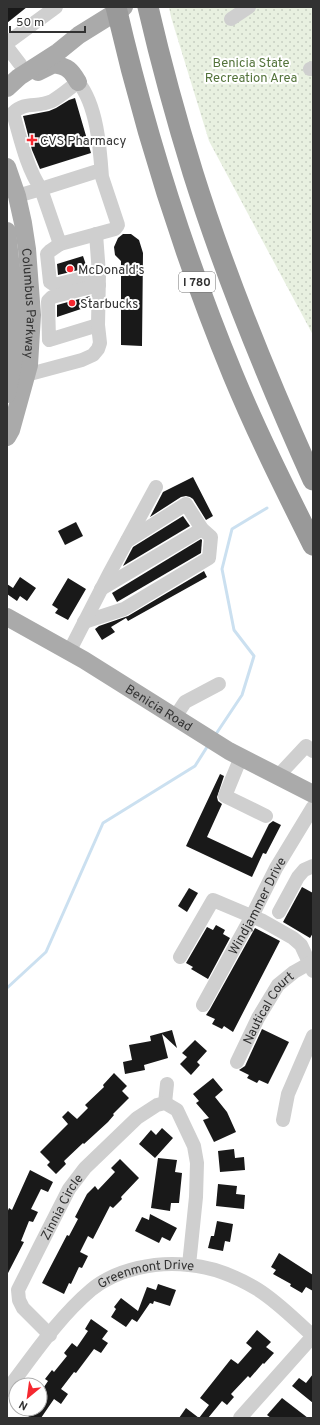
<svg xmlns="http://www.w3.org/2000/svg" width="320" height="1425" viewBox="0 0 320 1425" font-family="Overpass,sans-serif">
<defs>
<pattern id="grass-dots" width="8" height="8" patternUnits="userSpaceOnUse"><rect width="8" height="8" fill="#e8f0e0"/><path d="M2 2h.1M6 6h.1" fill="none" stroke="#c7cec1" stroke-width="1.8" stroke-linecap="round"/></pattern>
</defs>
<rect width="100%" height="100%" fill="#fff"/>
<polygon fill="url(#grass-dots)" points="169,7 313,7 313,335 209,141 171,17"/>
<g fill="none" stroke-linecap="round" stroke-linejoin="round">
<g stroke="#cbe0f0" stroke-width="3">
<polyline points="216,734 242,695 254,656 234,630 222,569 232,529 267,508"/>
<polyline points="7,988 46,952 103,823 195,766 207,747"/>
</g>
</g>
<g fill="#191919">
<polygon points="7,7 27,7 7,23"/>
<polygon points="75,98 91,153 40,169 32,150 23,116 49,111 56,108 69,100"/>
<polygon points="123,234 131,234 139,240 143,253 142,346 121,345 121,261 115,255 114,247 118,238"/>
<polygon points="83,256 87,268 58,275 57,264"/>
<polygon points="90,296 90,306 57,317 57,305"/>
<polygon points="193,477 213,516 206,520 193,499 190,497 186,496 181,497 150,517 163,492"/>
<polygon points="183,516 190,526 123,566 133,547"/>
<polygon points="76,522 83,536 65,545 58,531"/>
<polygon points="201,539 202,540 201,553 117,602 112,593"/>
<polygon points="204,571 207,577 128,621 126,618 111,627 115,632 102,640 95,629 99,626 128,616"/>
<polygon points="20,577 36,588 27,601 20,596 17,601 7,594 7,584 13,588"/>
<polygon points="68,578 86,589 68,620 55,613 58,609 52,605"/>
<polygon points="220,774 224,776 217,797 218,801 222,804 207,837 252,858 269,824 273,821 281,825 266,854 263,853 252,877 186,846"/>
<polygon points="302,887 313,893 313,933 310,938 283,922"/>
<polygon points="189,888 198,893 187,912 178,906"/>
<polygon points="216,925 225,930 223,934 230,938 208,979 191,969 193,967 186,963 207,927 213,930"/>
<polygon points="255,928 280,941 233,1032 224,1026 222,1029 212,1024 215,1019 206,1015 210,1009"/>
<polygon points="262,1029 289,1042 268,1084 259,1080 257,1083 247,1078 249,1075 239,1070 245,1066"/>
<polygon points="172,1030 177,1048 162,1034 168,1058 144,1065 145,1070 125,1074 123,1062 132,1060 129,1045 151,1041 150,1036"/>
<polygon points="195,1040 207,1051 197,1062 200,1065 191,1075 180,1064 187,1057 182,1053"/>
<polygon points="114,1073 127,1086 122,1091 129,1098 113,1114 114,1115 108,1122 84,1144 83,1143 64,1161 66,1164 56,1174 47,1165 50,1162 40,1152 68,1124 62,1117 68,1111 77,1119 88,1108 85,1105 104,1087 103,1085"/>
<polygon points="213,1078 223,1090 215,1097 227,1112 236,1132 214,1142 203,1120 209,1118 196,1103 199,1101 193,1094"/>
<polygon points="162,1128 173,1138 155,1158 139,1144 151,1130 156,1135"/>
<polygon points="234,1149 235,1158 244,1157 245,1170 220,1172 218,1151"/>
<polygon points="158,1158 177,1160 175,1172 182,1173 179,1203 171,1203 170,1211 151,1208"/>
<polygon points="120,1159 139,1178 121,1197 122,1199 113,1208 110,1206 93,1239 88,1236 80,1252 88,1256 82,1268 79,1267 71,1284 69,1283 64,1294 42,1283 67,1235 69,1236 78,1219 75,1217 87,1194 95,1186 98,1190 115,1172 111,1168"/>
<polygon points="30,1170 53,1182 48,1192 41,1189 31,1209 38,1212 33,1222 29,1221 21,1241 24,1242 7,1275 7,1213 9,1208 12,1210"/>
<polygon points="218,1184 237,1186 236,1194 245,1195 244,1209 216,1206"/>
<polygon points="150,1214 177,1228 170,1241 162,1237 159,1243 135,1231 142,1217 149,1220"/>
<polygon points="217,1221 233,1224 230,1242 225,1241 223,1251 208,1248 211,1236 214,1236"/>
<polygon points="279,1253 313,1275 313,1291 306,1287 302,1293 290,1286 291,1284 273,1274 276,1270 271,1267"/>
<polygon points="158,1284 176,1290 170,1306 154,1301 153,1304 150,1303 137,1322 132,1319 126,1327 111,1317 116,1309 114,1307 121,1298 138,1311 147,1287 156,1290"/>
<polygon points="91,1319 108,1331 102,1339 108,1343 101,1353 94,1349 76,1373 74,1372 61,1389 68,1394 61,1404 54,1399 41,1418 31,1418 17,1409 40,1409 40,1393 48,1381 45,1379 52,1370 54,1372 67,1356 64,1353 72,1343 77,1347 88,1331 85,1329"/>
<polygon points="257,1330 271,1342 266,1347 274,1353 264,1364 263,1363 250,1378 248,1376 231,1394 234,1397 227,1405 222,1401 208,1418 179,1418 186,1408 199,1418 209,1405 200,1398 231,1359 238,1364 252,1348 246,1343"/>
<polygon points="313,1374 313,1403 292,1386 299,1378 306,1383"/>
<polygon points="282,1398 308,1418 271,1418 267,1415"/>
</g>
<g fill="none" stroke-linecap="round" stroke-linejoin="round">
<g stroke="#cfcfcf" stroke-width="14">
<polyline points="231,19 249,7"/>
<polyline points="7,43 56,7"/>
<polyline points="7,47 20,64"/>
<polyline points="310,69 313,68"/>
<path d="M17,196L41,189C26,166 21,140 13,113C25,101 37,108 52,101C61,96 70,88 78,82C97,105 100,148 102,177L118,225L115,229L60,244L41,189L101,170"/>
<polyline points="60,244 50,251 47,254 50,282 53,284 58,284 99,274"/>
<polyline points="98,325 49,340 48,301 52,297 99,285"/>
<polyline points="19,375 26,375 82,360 93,355 98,349 100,343 98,325 99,274 96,234"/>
<polyline points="101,589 202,529"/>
<polyline points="84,622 124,609 209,558 211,537 202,529 186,504 127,541"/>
<polyline points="69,652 109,574 156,487"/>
<polyline points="175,717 185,702 219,684"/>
<polyline points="241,757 225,796 266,816"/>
<polyline points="278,776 306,746 313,751"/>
<polyline points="279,912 298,877 304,870 313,866"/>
<polyline points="180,957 213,900 263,921 293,938 301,945 313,971"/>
<path id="s1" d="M203,1005L252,916L276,868L313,807"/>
<path id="s2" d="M237,1062L258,1018L278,985L294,972L310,963"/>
<polyline points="165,1103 167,1084"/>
<polyline points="283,1120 288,1094 313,1036"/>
<path id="s3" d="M50,1335L23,1308L19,1300L18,1290L39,1248L69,1189L85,1168L137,1118L157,1105L165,1103L177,1110L194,1146L197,1163L196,1197L189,1265"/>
<path id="s4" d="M7,1390C33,1356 58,1318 91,1290C116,1269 157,1261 189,1265C212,1267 237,1277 257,1289C278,1302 295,1320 313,1336"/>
<polyline points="240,1418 313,1336"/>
</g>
<g stroke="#aaa" stroke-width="18">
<path d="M38,72L54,64C68,67 71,70 78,82"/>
<polyline points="7,88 19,77 58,52 79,35 124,7"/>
<path id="s5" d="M7,167L17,196L23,223L27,249L32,315L29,365L11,430L7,437"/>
<polyline points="7,231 16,315 13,363 7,394"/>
<path id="s6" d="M7,617L84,660L229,751L313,794"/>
</g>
<g stroke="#999" stroke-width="21">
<path d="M116,7C145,132 184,256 233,375C257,433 285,489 313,545"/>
<path d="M148,7C161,63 176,118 193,173C226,278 268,380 313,480"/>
</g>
</g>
<g fill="#f52830" stroke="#fff" stroke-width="1.5">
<path d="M30 134h4v4h4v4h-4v4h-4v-4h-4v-4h4z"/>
<circle cx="70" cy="269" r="4"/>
<circle cx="72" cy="303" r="4"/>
</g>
<g text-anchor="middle" stroke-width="4" stroke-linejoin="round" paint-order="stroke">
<rect fill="#fff" stroke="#707070" stroke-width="1" x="179" y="272" width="36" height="20" rx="3"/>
<g font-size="12" font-weight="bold" fill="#323232">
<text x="197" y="286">I 780</text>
</g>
<g font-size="13" fill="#53733a" stroke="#fff">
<text x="251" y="67">Benicia State<tspan x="251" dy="15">Recreation Area</tspan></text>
</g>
<g font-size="13" fill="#323232" stroke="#fff" text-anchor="start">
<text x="40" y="145">CVS Pharmacy</text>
<text x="78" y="274">McDonald's</text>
<text x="80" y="308">Starbucks</text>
</g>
<g font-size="13" fill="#323232" stroke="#fff">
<text dy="5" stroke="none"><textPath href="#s5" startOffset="139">Columbus Parkway</textPath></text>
<text dy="5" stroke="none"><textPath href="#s6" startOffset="177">Benicia Road</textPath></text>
<text dy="5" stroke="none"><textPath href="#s1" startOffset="113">Windjammer Drive</textPath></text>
<text dy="5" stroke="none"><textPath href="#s2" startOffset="63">Nautical Court</textPath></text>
<text dy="5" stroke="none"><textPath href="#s3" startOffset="151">Zinnia Circle</textPath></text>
<text dy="5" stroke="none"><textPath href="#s4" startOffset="190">Greenmont Drive</textPath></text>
</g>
</g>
<rect width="320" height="1425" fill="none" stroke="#323232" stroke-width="16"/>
<g transform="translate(28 1397) rotate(209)"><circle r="19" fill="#ffffff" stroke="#adadad"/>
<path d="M0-3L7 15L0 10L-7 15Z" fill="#f52830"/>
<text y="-6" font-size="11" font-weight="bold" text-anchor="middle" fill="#323232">N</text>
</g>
<path d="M10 26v6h75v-6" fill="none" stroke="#323232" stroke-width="2"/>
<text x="16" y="26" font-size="12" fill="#323232" stroke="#ffffff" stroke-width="3" paint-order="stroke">50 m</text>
</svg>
